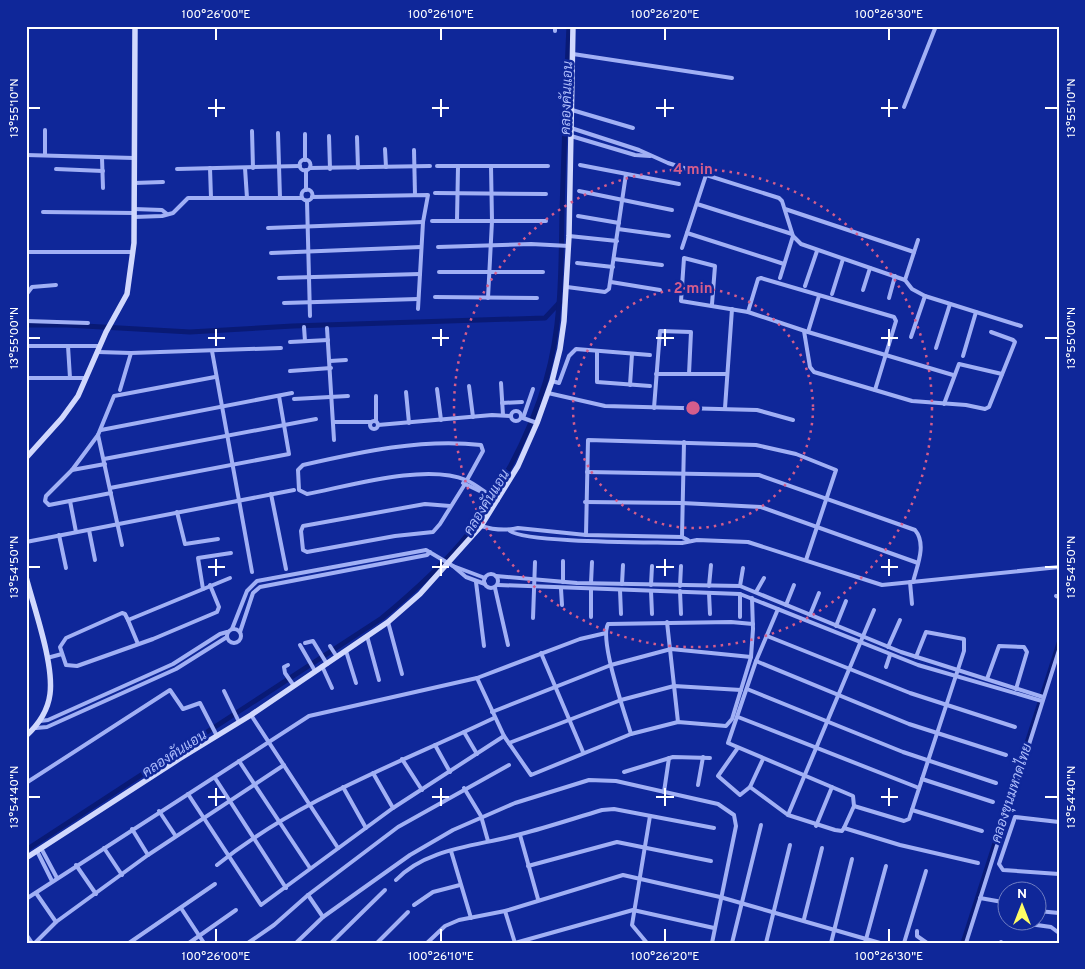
<svg xmlns="http://www.w3.org/2000/svg" width="1085" height="969" viewBox="0 0 1085 969" font-family="Overpass,Sarabun,sans-serif">
<rect width="100%" height="100%" fill="#0f2799"/>
<g fill="none" stroke-linecap="round" stroke-linejoin="round">
<g stroke="#091a75" stroke-width="5">
<polyline points="26,325 67,325 190,332 293,326 545,318 560,302"/>
<path d="M26,850L382,618C412,593 444,565 468,534C501,488 530,434 546,380C562,325 561,267 562,211C564,149 566,88 569,26"/>
<polyline points="963,943 1059,643"/>
</g>
<g stroke="#a1b0f5" stroke-width="4">
<polyline points="555,26 555,31"/>
<polyline points="573,54 732,78"/>
<polyline points="904,107 936,26"/>
<polyline points="572,110 633,128"/>
<polyline points="571,128 639,150 668,163 779,198 782,201 793,236 801,244 905,280 912,289 925,296 1021,326"/>
<polyline points="252,131 253,168"/>
<polyline points="278,133 280,198"/>
<polyline points="329,136 330,169"/>
<polyline points="571,136 635,155 650,156"/>
<polyline points="357,137 358,168"/>
<polyline points="385,149 386,167"/>
<polyline points="414,150 415,195"/>
<polyline points="26,155 134,158"/>
<polyline points="45,155 45,130"/>
<polyline points="102,158 103,188"/>
<circle cx="305" cy="165" r="5.5"/>
<polyline points="305,160 305,134"/>
<polyline points="580,165 679,184"/>
<polyline points="437,166 491,166 492,221 488,298"/>
<polyline points="491,166 548,166"/>
<polyline points="210,168 211,198"/>
<polyline points="245,168 247,198"/>
<polyline points="310,168 430,166"/>
<polyline points="56,169 103,171"/>
<polyline points="177,169 300,166"/>
<polyline points="134,183 163,182"/>
<circle cx="307" cy="195" r="5.5"/>
<polyline points="306,190 306,170"/>
<polyline points="579,191 672,210"/>
<polyline points="435,193 546,194"/>
<polyline points="312,197 428,195 423,222 418,309"/>
<polyline points="307,201 310,316"/>
<polyline points="697,204 792,234"/>
<polyline points="134,209 162,210 167,214"/>
<polyline points="785,209 914,252"/>
<polyline points="43,212 134,213"/>
<polyline points="578,216 619,223"/>
<polyline points="134,217 162,216 173,213 188,198 302,198"/>
<polyline points="457,220 458,167"/>
<polyline points="432,221 546,221"/>
<polyline points="268,228 423,222"/>
<polyline points="618,229 669,236"/>
<polyline points="687,233 784,264"/>
<polyline points="569,236 617,241"/>
<polyline points="438,247 531,244 569,246"/>
<polyline points="682,248 706,175"/>
<polyline points="26,252 133,252"/>
<polyline points="271,253 421,247"/>
<polyline points="614,259 662,265"/>
<polyline points="577,263 613,267"/>
<polyline points="439,272 543,272"/>
<polyline points="279,278 420,274"/>
<polyline points="780,278 793,236"/>
<polyline points="905,280 918,240"/>
<polyline points="611,282 660,290"/>
<polyline points="805,286 817,251"/>
<polyline points="567,287 605,292 609,289 626,174"/>
<polyline points="863,290 870,268"/>
<polyline points="832,294 843,259"/>
<polyline points="26,295 32,287 56,285"/>
<polyline points="435,297 537,298"/>
<polyline points="889,298 895,276"/>
<polyline points="284,303 418,299"/>
<polyline points="712,304 715,266 684,258 681,301 748,312 808,332 953,375"/>
<polyline points="748,312 758,279 761,278 894,317 896,321 875,390"/>
<polyline points="26,321 88,323"/>
<polyline points="304,327 305,341"/>
<polyline points="327,328 334,440"/>
<polyline points="804,331 810,367 814,372 912,401 966,405 985,409 989,407 1015,342 1013,340 991,332"/>
<polyline points="808,332 819,296"/>
<polyline points="911,337 925,296"/>
<polyline points="290,342 328,340"/>
<polyline points="26,346 100,346"/>
<polyline points="68,346 70,378"/>
<polyline points="936,348 950,304"/>
<polyline points="212,351 252,572"/>
<polyline points="597,351 597,382 650,386"/>
<polyline points="98,352 131,353 281,348"/>
<polyline points="963,356 976,312"/>
<polyline points="330,361 346,360"/>
<polyline points="290,371 331,368"/>
<polyline points="656,374 727,374"/>
<polyline points="26,378 86,378"/>
<polyline points="552,381 559,383 569,356 576,349 650,355"/>
<polyline points="501,383 503,415"/>
<polyline points="630,385 632,354"/>
<polyline points="469,386 473,417"/>
<polyline points="437,389 441,420"/>
<polyline points="120,390 131,353"/>
<polyline points="406,392 409,423"/>
<polyline points="548,393 605,406 757,410 793,420"/>
<polyline points="294,399 348,396"/>
<polyline points="502,403 522,402"/>
<polyline points="944,404 959,364 1002,374"/>
<polyline points="654,408 660,331 691,332 689,374"/>
<polyline points="725,408 732,309"/>
<circle cx="516" cy="416" r="5"/>
<polyline points="523,418 533,389"/>
<polyline points="523,418 537,423"/>
<circle cx="374" cy="425" r="4"/>
<polyline points="376,421 376,396"/>
<polyline points="334,422 371,422"/>
<polyline points="378,425 492,415 511,416"/>
<polyline points="101,430 292,393"/>
<polyline points="98,435 122,545"/>
<polyline points="104,459 316,419"/>
<polyline points="72,470 105,464"/>
<path d="M587,472L759,475L915,530C927,544 917,566 913,582"/>
<path d="M467,480L483,451L481,445C423,438 360,452 303,465L298,470L299,490L307,494C349,486 426,463 466,480C478,485 487,495 498,500"/>
<polyline points="463,483 488,495"/>
<polyline points="110,488 289,454 279,396"/>
<polyline points="111,493 49,505 45,501 46,496 72,470 98,435 114,396 215,377"/>
<polyline points="271,494 286,569"/>
<polyline points="70,501 76,532"/>
<polyline points="585,502 682,503 761,507 918,563"/>
<polyline points="450,506 425,504 303,526 301,531 303,550 307,552 395,536 433,532 440,524 465,484"/>
<polyline points="177,512 185,544 218,539"/>
<path d="M481,526C494,530 505,531 518,528L586,535L682,537L688,540"/>
<polyline points="89,530 95,560"/>
<path d="M510,531C526,543 655,542 682,543L697,540L748,542L882,585L1059,567"/>
<polyline points="59,535 66,568"/>
<polyline points="586,535 588,440 756,445 796,454 836,470 806,560"/>
<polyline points="682,537 684,442"/>
<polyline points="26,542 294,490"/>
<polyline points="453,566 466,577 485,584"/>
<circle cx="491" cy="581" r="7"/>
<polyline points="496,576 577,583 740,586 901,652 1043,697"/>
<polyline points="476,582 484,646"/>
<polyline points="563,582 563,561"/>
<polyline points="910,582 912,604"/>
<polyline points="591,583 592,562"/>
<polyline points="622,584 623,565"/>
<polyline points="210,585 219,607 217,612 153,639 77,666 66,665 60,647 66,638 122,613 125,614 128,620 133,618 230,578"/>
<polyline points="498,585 740,594 918,665 1042,701"/>
<polyline points="651,585 652,566"/>
<polyline points="680,586 681,566"/>
<polyline points="709,586 711,565"/>
<polyline points="740,586 743,568"/>
<polyline points="495,588 508,645"/>
<polyline points="203,589 198,558 231,553"/>
<polyline points="561,589 562,605"/>
<polyline points="591,589 591,617"/>
<polyline points="620,590 621,614"/>
<polyline points="651,591 652,614"/>
<polyline points="680,591 681,614"/>
<polyline points="756,592 764,578"/>
<polyline points="709,593 710,614"/>
<polyline points="1056,596 1059,597"/>
<polyline points="786,605 794,585"/>
<polyline points="810,615 819,593"/>
<polyline points="740,617 740,594"/>
<polyline points="533,618 535,562"/>
<polyline points="128,620 138,644"/>
<polyline points="388,622 402,674"/>
<polyline points="667,622 678,722"/>
<polyline points="836,626 846,601"/>
<polyline points="232,629 247,591 257,581 426,550 453,566 485,578"/>
<circle cx="234" cy="636" r="7"/>
<polyline points="240,632 253,593 260,587 427,555 430,552"/>
<polyline points="367,636 379,680"/>
<polyline points="767,636 910,693 1015,727"/>
<polyline points="305,643 313,641 327,664"/>
<polyline points="300,645 315,671"/>
<polyline points="330,646 337,657"/>
<polyline points="888,647 900,620"/>
<polyline points="346,651 356,683"/>
<polyline points="541,653 583,752"/>
<polyline points="47,658 62,654"/>
<polyline points="756,661 909,724 1006,755"/>
<polyline points="288,665 284,667 285,673 294,686"/>
<polyline points="322,666 332,688"/>
<polyline points="886,667 890,655"/>
<polyline points="477,678 504,736 531,775 631,734 678,722 726,726 732,719 751,657 753,629 752,598"/>
<polyline points="987,679 999,646 1024,647 1027,652 1016,689"/>
<polyline points="747,689 903,752 996,783"/>
<polyline points="224,691 239,722"/>
<polyline points="492,712 611,665 671,649 751,657"/>
<polyline points="251,715 338,848"/>
<polyline points="738,717 919,788"/>
<polyline points="40,721 48,720 173,664 220,634 227,632"/>
<polyline points="36,728 47,727 176,669 227,637"/>
<polyline points="464,732 477,754"/>
<path d="M631,734C625,714 599,640 608,624L731,622L753,624"/>
<polyline points="509,743 621,700 674,686 741,690"/>
<polyline points="435,745 450,772"/>
<polyline points="737,749 718,776 740,795 750,787 763,759"/>
<polyline points="402,759 422,790"/>
<polyline points="239,761 310,868"/>
<polyline points="624,772 673,757 710,758"/>
<polyline points="373,773 393,808"/>
<polyline points="215,778 286,888"/>
<polyline points="922,779 993,802"/>
<polyline points="26,783 170,690 183,709 200,703 217,736"/>
<polyline points="698,785 703,757"/>
<polyline points="343,787 366,828"/>
<polyline points="750,787 788,815 835,830 842,831 844,828 854,806 853,796 728,743 756,661 778,609"/>
<polyline points="464,788 481,816 488,841"/>
<polyline points="664,792 669,758"/>
<polyline points="188,794 261,905 393,808 504,736"/>
<polyline points="854,806 904,821 909,819 964,651 964,639 926,632 916,657"/>
<polyline points="912,810 982,831"/>
<polyline points="159,811 175,835"/>
<polyline points="788,815 874,610"/>
<polyline points="1059,822 1015,817 999,864 1003,870 1059,874"/>
<polyline points="816,826 832,787"/>
<polyline points="844,828 900,845 978,863"/>
<polyline points="132,829 148,855"/>
<polyline points="520,835 538,899"/>
<polyline points="41,848 57,878"/>
<polyline points="104,848 122,875"/>
<polyline points="37,851 52,881"/>
<polyline points="451,851 471,918"/>
<polyline points="76,865 96,894"/>
<path d="M217,865C299,799 400,763 494,718"/>
<polyline points="528,866 617,842 711,861"/>
<path d="M396,880C427,847 480,846 521,834C548,827 575,818 602,810L614,809L714,828"/>
<polyline points="36,893 56,922"/>
<polyline points="308,895 323,917"/>
<polyline points="980,898 1008,903"/>
<polyline points="26,899 309,716 477,678 580,639 606,633"/>
<polyline points="414,905 433,892 460,885"/>
<polyline points="181,908 204,943"/>
<polyline points="1008,910 1005,913 1008,918"/>
<polyline points="505,911 515,943 633,910 714,928"/>
<polyline points="1038,911 1059,913"/>
<polyline points="804,919 822,848"/>
<polyline points="1015,922 1051,927 1059,933"/>
<polyline points="917,931 917,936 927,943"/>
<polyline points="26,934 32,943"/>
<polyline points="35,943 56,922 148,855 284,765"/>
<polyline points="129,943 215,884"/>
<polyline points="189,943 236,910"/>
<polyline points="248,943 274,925 308,895 398,827 509,765"/>
<polyline points="296,943 323,917 358,892 410,855 453,830 515,803 589,780 616,781 718,804 734,815 736,826 712,943"/>
<polyline points="331,943 385,890"/>
<polyline points="377,943 408,912"/>
<polyline points="427,943 445,926 459,920 505,911 623,875 720,897 880,943"/>
<polyline points="647,943 632,925 650,816"/>
<polyline points="732,943 761,825"/>
<polyline points="766,943 790,845"/>
<polyline points="831,943 852,859"/>
<polyline points="865,943 886,866"/>
<polyline points="904,943 926,871"/>
<polyline points="966,943 1059,650"/>
<polyline points="1001,943 1001,942"/>
</g>
<g stroke="#d1d8fd" stroke-width="5.5">
<polyline points="26,458 62,418 78,396 106,332 127,294 134,243 135,26"/>
<path d="M26,577C34,608 54,663 50,694C48,710 38,725 26,736"/>
<polyline points="26,858 179,759 251,715 388,622 420,594 481,526 518,466 537,423 552,381 560,349 564,321 569,236 573,26"/>
</g>
</g>
<path fill="none" stroke="#fff" stroke-width="2" d="M216,28V40M441,28V40M665,28V40M889,28V40M216,99V117M441,99V117M665,99V117M889,99V117M28,108H40M208,108H225M432,108H449M656,108H674M881,108H898M1045,108H1058M216,329V346M441,329V346M665,329V346M889,329V346M28,338H40M208,338H225M432,338H449M656,338H674M881,338H898M1045,338H1058M216,559V576M441,559V576M665,559V576M889,559V576M28,567H40M208,567H225M432,567H449M656,567H674M881,567H898M1045,567H1058M216,788V806M441,788V806M665,788V806M889,788V806M28,797H40M208,797H225M432,797H449M656,797H674M881,797H898M1045,797H1058M216,929V942M441,929V942M665,929V942M889,929V942"/>
<g fill="none" stroke="#d45d8c" stroke-width="2.5" stroke-dasharray="2.5 5">
<circle cx="693" cy="408" r="120"/>
<circle cx="693" cy="408" r="239"/>
</g>
<g text-anchor="middle" stroke-width="5" stroke-linejoin="round" paint-order="stroke">
<g font-size="14" font-style="italic" fill="#adbcfb" stroke="#0f2799">
<text transform="translate(566 98) rotate(-88)" y="5">คลองคันแอน</text>
<text transform="translate(486 502) rotate(-58)" y="5">คลองคันแอน</text>
<text transform="translate(174 753) rotate(-33)" y="5">คลองคันแอน</text>
<text transform="translate(1011 793) rotate(-72)" y="5">คลองขุนมหาดไทย</text>
</g>
</g>
<circle cx="693" cy="408" r="8" fill="#d45d8c" stroke="#0f2799" stroke-width="2.5"/>
<g font-size="15" text-anchor="middle" font-weight="bold" fill="#d45d8c" stroke="#0f2799" stroke-width="5" stroke-linejoin="round" paint-order="stroke">
<text x="693" y="174">4 min</text>
<text x="693" y="293">2 min</text>
</g>
<rect width="1085" height="969" fill="none" stroke="#0f2799" stroke-width="55"/>
<g transform="translate(1022 906)"><circle r="24" fill="#0f2799" stroke="#6f7dc2"/>
<path d="M0-4L9 19L0 12L-9 19Z" fill="#fffc65"/>
<text y="-8" font-size="14" font-weight="bold" text-anchor="middle" fill="#ffffff">N</text>
</g>
<rect x="28" y="28" width="1030" height="914" fill="none" stroke="#fff" stroke-width="2"/>
<g font-size="12" text-anchor="middle" fill="#fff">
<text x="216" y="18">100°26'00"E</text>
<text x="441" y="18">100°26'10"E</text>
<text x="665" y="18">100°26'20"E</text>
<text x="889" y="18">100°26'30"E</text>
<text transform="translate(14 108) rotate(-90)" y="4">13°55'10"N</text>
<text transform="translate(1071 108) rotate(-90)" y="4">13°55'10"N</text>
<text transform="translate(14 338) rotate(-90)" y="4">13°55'00"N</text>
<text transform="translate(1071 338) rotate(-90)" y="4">13°55'00"N</text>
<text transform="translate(14 567) rotate(-90)" y="4">13°54'50"N</text>
<text transform="translate(1071 567) rotate(-90)" y="4">13°54'50"N</text>
<text transform="translate(14 797) rotate(-90)" y="4">13°54'40"N</text>
<text transform="translate(1071 797) rotate(-90)" y="4">13°54'40"N</text>
<text x="216" y="960">100°26'00"E</text>
<text x="441" y="960">100°26'10"E</text>
<text x="665" y="960">100°26'20"E</text>
<text x="889" y="960">100°26'30"E</text>
</g>
</svg>
